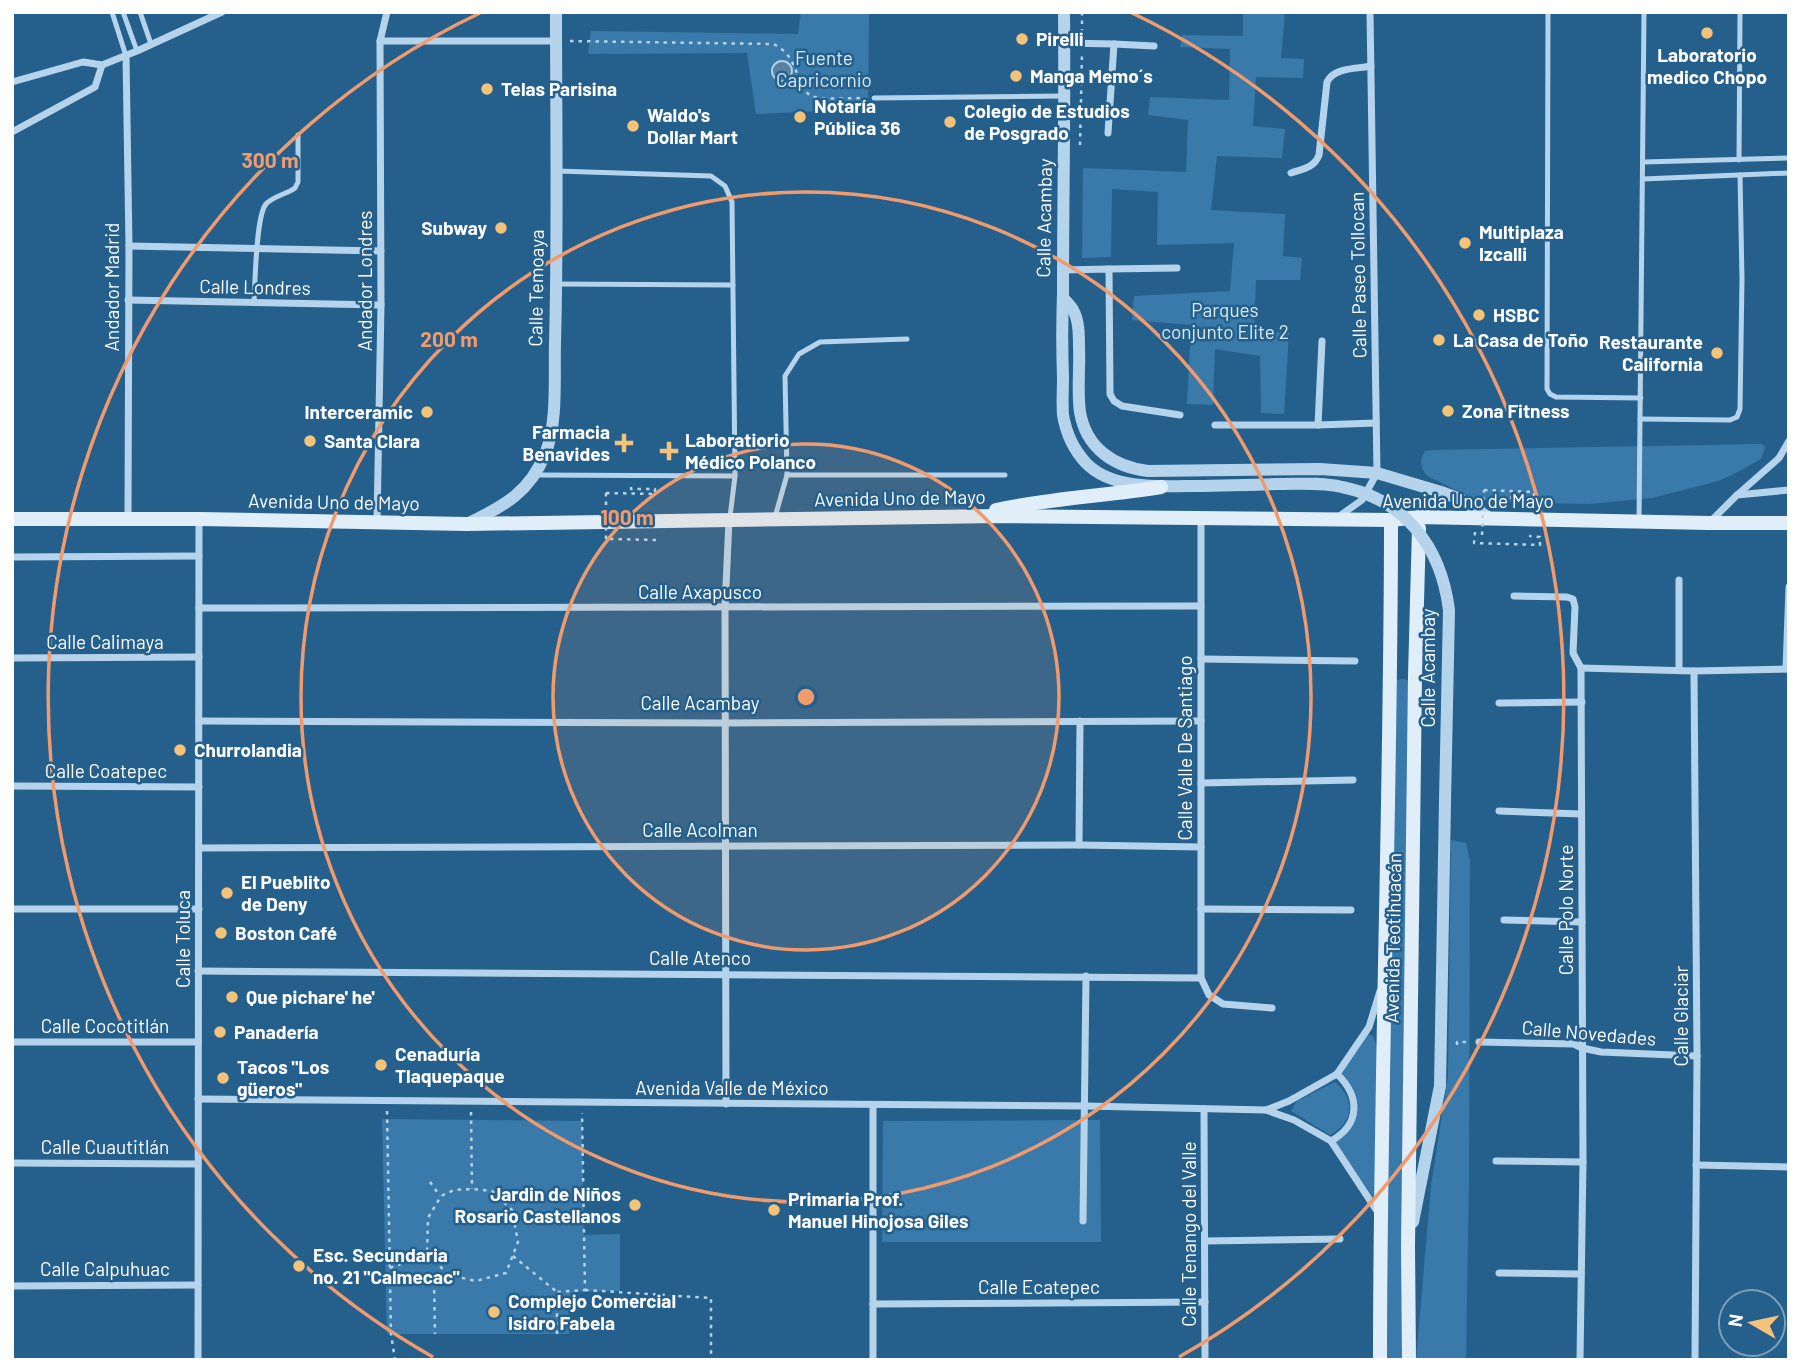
<svg xmlns="http://www.w3.org/2000/svg" width="1801" height="1372" viewBox="0 0 1801 1372" font-family="Barlow,sans-serif">
<rect width="100%" height="100%" fill="#25608d"/>
<g fill="#397aaa">
<polygon points="801,12 869,14 868,109 756,114 747,53 588,54 591,31 798,34"/>
<polygon points="1243,12 1285,12 1281,58 1304,59 1303,78 1256,77 1253,126 1285,129 1282,158 1217,156 1211,210 1285,214 1283,256 1302,258 1300,280 1256,280 1254,331 1289,333 1284,414 1261,413 1260,356 1215,349 1213,405 1187,404 1191,325 1132,320 1134,296 1230,291 1234,243 1157,245 1158,192 1112,189 1111,257 1082,258 1083,168 1186,172 1188,120 1148,115 1150,97 1229,100 1230,49 1180,47 1182,35 1243,36"/>
<path d="M1762,444L1765,447L1761,459L1732,475L1718,481L1652,498L1589,504L1537,503L1477,500L1427,476C1420,467 1419,461 1425,451L1433,450Z"/>
<polygon points="1403,679 1410,681 1406,1360 1383,1360 1393,683 1397,680"/>
<polygon points="1451,840 1466,843 1470,861 1469,1178 1466,1360 1416,1360 1431,1186 1448,1076"/>
<path d="M1366,1034L1373,1036L1377,1047L1376,1196L1373,1197L1335,1142C1362,1128 1364,1090 1339,1073Z"/>
<path d="M1335,1082C1356,1100 1354,1122 1330,1135L1291,1111L1297,1101Z"/>
<polygon points="382,1119 582,1121 584,1235 620,1234 620,1291 573,1292 569,1334 387,1334"/>
<polygon points="1100,1120 1101,1242 882,1242 883,1121"/>
</g>
<circle fill="#5a819f" stroke="#a9d0ec" stroke-width="2" cx="782" cy="71" r="10"/>
<g fill="none" stroke-linecap="round" stroke-linejoin="round">
<g stroke="#b5d4eb" stroke-width="2.5" stroke-dasharray="3.5 5" stroke-linecap="butt">
<polyline points="1082,12 1082,33"/>
<path d="M570,41L773,44C801,56 794,88 812,96C820,100 853,98 864,98"/>
<polyline points="1080,145 1082,54"/>
<polyline points="1484,490 1534,492 1534,498 1492,497 1492,501"/>
<polyline points="606,493 655,494 655,489 631,489 631,485"/>
<polyline points="1475,532 1474,543 1540,545 1540,537 1529,536"/>
<polyline points="610,539 656,540 656,537"/>
<polyline points="1457,1045 1457,1042 1469,1042"/>
<polyline points="387,1111 391,1334 395,1360"/>
<polyline points="471,1112 472,1189"/>
<polyline points="430,1182 440,1196"/>
<polyline points="513,1256 557,1292"/>
<polyline points="390,1268 427,1254 428,1218 441,1196 454,1190 472,1189 492,1191 512,1210 518,1242 506,1273 476,1281 449,1275 427,1254"/>
<polyline points="391,1284 434,1282 435,1334"/>
<polyline points="585,1290 711,1298 711,1360"/>
<polyline points="557,1334 557,1292 585,1290 582,1113"/>
</g>
<g stroke="#b5d4eb" stroke-width="5">
<polyline points="112,12 126,56"/>
<polyline points="123,12 137,51"/>
<polyline points="140,12 151,44"/>
<polyline points="1548,12 1547,389 1550,394 1556,397 1641,398"/>
<polyline points="874,98 1062,96"/>
<polyline points="1739,160 1740,12"/>
<polyline points="1644,162 1789,158"/>
<polyline points="557,171 711,176 725,186 732,202 735,476 730,517"/>
<polyline points="1643,179 1789,173"/>
<polyline points="556,284 733,285"/>
<path d="M254,303C255,284 256,215 266,204C273,196 287,194 295,188L298,182V135"/>
<polyline points="1640,419 1730,420 1737,417 1740,409 1742,279 1740,175"/>
<polyline points="535,475 735,476"/>
<polyline points="787,475 785,376 799,354 820,342 907,339"/>
<polyline points="775,517 787,475 1005,475"/>
<polyline points="1639,521 1644,12"/>
</g>
<g stroke="#b5d4eb" stroke-width="7">
<polyline points="380,41 556,41"/>
<polyline points="1064,43 1114,44 1108,133"/>
<polyline points="1114,44 1154,46"/>
<polyline points="126,56 129,246 128,518"/>
<polyline points="12,82 83,62 102,65 137,51 222,12"/>
<polyline points="12,132 95,87 102,65"/>
<path d="M1291,173C1303,169 1314,168 1319,155L1327,82C1334,67 1357,69 1371,66"/>
<polyline points="129,246 381,251"/>
<polyline points="1109,269 1177,268"/>
<polyline points="1063,270 1109,269 1110,394 1114,401 1122,406 1180,415"/>
<polyline points="128,300 381,305"/>
<polyline points="1215,425 1318,425 1322,341"/>
<polyline points="1318,425 1376,423"/>
<polyline points="1737,495 1789,490"/>
<polyline points="1338,517 1362,500 1377,473 1370,12"/>
<polyline points="1201,518 1201,978 1209,995 1223,1004 1272,1008"/>
<polyline points="377,522 381,305 380,41 387,12"/>
<polyline points="1709,523 1736,496 1779,458 1789,441"/>
<polyline points="12,557 199,556"/>
<polyline points="1679,580 1679,670"/>
<polyline points="1514,596 1567,597 1573,599 1575,607 1573,653 1581,668 1583,1162 1580,1360"/>
<polyline points="199,608 1201,606"/>
<polyline points="12,658 199,657"/>
<polyline points="1201,659 1355,661"/>
<polyline points="1581,668 1694,671 1789,669"/>
<polyline points="1786,669 1789,587"/>
<polyline points="1694,671 1697,1056 1695,1360"/>
<polyline points="1499,703 1582,702"/>
<polyline points="199,721 725,723 1201,721"/>
<polyline points="1201,783 1353,780"/>
<polyline points="12,786 199,787"/>
<polyline points="1499,811 1581,814"/>
<polyline points="1079,845 1080,721"/>
<polyline points="199,848 1079,845 1201,847"/>
<polyline points="12,909 199,909"/>
<polyline points="1201,909 1351,910"/>
<polyline points="1504,920 1582,922"/>
<polyline points="198,971 1201,978"/>
<polyline points="12,1042 198,1042"/>
<polyline points="1479,1042 1574,1044 1582,1048 1601,1052 1697,1056"/>
<polyline points="198,1099 1085,1106 1266,1110 1294,1120 1331,1141 1379,1214"/>
<polyline points="726,1104 725,608 729,520"/>
<polyline points="1204,1109 1205,1360"/>
<polyline points="1266,1110 1289,1101 1337,1074 1369,1027 1380,991"/>
<path d="M1331,1141C1361,1124 1360,1096 1337,1074"/>
<polyline points="1496,1161 1583,1162"/>
<polyline points="12,1163 198,1164"/>
<polyline points="1696,1165 1789,1167"/>
<polyline points="1083,1221 1086,976"/>
<polyline points="1205,1241 1340,1239"/>
<polyline points="1499,1273 1581,1274"/>
<polyline points="12,1286 198,1285"/>
<polyline points="873,1304 1205,1302"/>
<polyline points="198,1360 199,519"/>
<polyline points="873,1360 873,1105"/>
</g>
<g stroke="#b5d4eb" stroke-width="12">
<path d="M1064,12C1065,106 1063,200 1063,293C1062,322 1062,350 1063,378C1063,390 1062,403 1063,415C1066,433 1074,450 1086,463C1110,488 1155,487 1187,486"/>
<path d="M1063,298C1066,301 1071,306 1073,310C1079,320 1079,335 1079,347C1080,369 1077,391 1080,412C1086,448 1114,467 1148,471L1320,469L1377,473L1441,492L1460,499L1491,519"/>
<path d="M469,523C504,506 530,492 545,454C558,424 554,376 555,343C558,233 556,122 556,12"/>
<polyline points="1413,1222 1440,1086 1445,801"/>
</g>
<g stroke="#e0eef9" stroke-width="14">
<path d="M996,510C1050,498 1106,496 1161,487"/>
<polyline points="12,519 199,519 467,524 999,516 1391,520 1419,517 1709,523 1789,523"/>
<path d="M1380,1360C1380,1080 1391,800 1391,520"/>
<polyline points="1409,1360 1408,1246 1415,676 1419,528"/>
</g>
<g stroke="#b5d4eb" stroke-width="2.5" stroke-dasharray="3.5 5" stroke-linecap="butt">
<polyline points="606,493 606,539"/>
<polyline points="1482,535 1484,490"/>
</g>
<path stroke="#b5d4eb" stroke-width="12" d="M1187,486C1217,486 1247,485 1278,484C1299,484 1321,482 1342,487C1406,500 1441,547 1449,610L1445,801"/>
</g>
<circle cx="806" cy="697" r="253" fill="#f19b6d" fill-opacity=".12"/>
<g fill="none" stroke="#f19b6d" stroke-width="3.5">
<circle cx="806" cy="697" r="253"/>
<circle cx="806" cy="697" r="505"/>
<path d="M433 1357A758 758 0 0 1 480 13M1132 13A758 758 0 0 1 1179 1357"/>
</g>
<g fill="#f5c279" stroke="#25608d" stroke-width="2.5">
<circle cx="1707" cy="33" r="7"/>
<circle cx="1022" cy="39" r="7"/>
<circle cx="1016" cy="76" r="7"/>
<circle cx="487" cy="89" r="7"/>
<circle cx="800" cy="117" r="7"/>
<circle cx="950" cy="122" r="7"/>
<circle cx="633" cy="126" r="7"/>
<circle cx="501" cy="228" r="7"/>
<circle cx="1465" cy="243" r="7"/>
<circle cx="1479" cy="315" r="7"/>
<circle cx="1439" cy="340" r="7"/>
<circle cx="1717" cy="353" r="7"/>
<circle cx="1448" cy="411" r="7"/>
<circle cx="427" cy="412" r="7"/>
<circle cx="310" cy="441" r="7"/>
<path d="M620.5 432.5h7v7h7v7h-7v7h-7v-7h-7v-7h7z"/>
<path d="M665.5 440.5h7v7h7v7h-7v7h-7v-7h-7v-7h7z"/>
<circle cx="180" cy="750" r="7"/>
<circle cx="227" cy="893" r="7"/>
<circle cx="221" cy="933" r="7"/>
<circle cx="232" cy="997" r="7"/>
<circle cx="220" cy="1032" r="7"/>
<circle cx="381" cy="1065" r="7"/>
<circle cx="223" cy="1078" r="7"/>
<circle cx="635" cy="1205" r="7"/>
<circle cx="774" cy="1210" r="7"/>
<circle cx="299" cy="1266" r="7"/>
<circle cx="494" cy="1312" r="7"/>
</g>
<g text-anchor="middle" stroke-width="5" stroke-linejoin="round" paint-order="stroke">
<g font-size="19" font-weight="bold" fill="#fff" stroke="#25608d" text-anchor="start">
<text x="1036" y="46">Pirelli</text>
<text x="1707" y="62" text-anchor="middle">Laboratorio<tspan x="1707" dy="22">medico Chopo</tspan></text>
<text x="1030" y="83">Manga Memo´s</text>
<text x="501" y="96">Telas Parisina</text>
<text x="814" y="113">Notaría<tspan x="814" dy="22">Pública 36</tspan></text>
<text x="964" y="118">Colegio de Estudios<tspan x="964" dy="22">de Posgrado</tspan></text>
<text x="647" y="122">Waldo's<tspan x="647" dy="22">Dollar Mart</tspan></text>
<text x="487" y="235" text-anchor="end">Subway</text>
<text x="1479" y="239">Multiplaza<tspan x="1479" dy="22">Izcalli</tspan></text>
<text x="1493" y="322">HSBC</text>
<text x="1453" y="347">La Casa de Toño</text>
<text x="1703" y="349" text-anchor="end">Restaurante<tspan x="1703" dy="22">California</tspan></text>
<text x="1462" y="418">Zona Fitness</text>
<text x="413" y="419" text-anchor="end">Interceramic</text>
<text x="610" y="439" text-anchor="end">Farmacia<tspan x="610" dy="22">Benavides</tspan></text>
<text x="685" y="447">Laboratiorio<tspan x="685" dy="22">Médico Polanco</tspan></text>
<text x="324" y="448">Santa Clara</text>
<text x="194" y="757">Churrolandia</text>
<text x="241" y="889">El Pueblito<tspan x="241" dy="22">de Deny</tspan></text>
<text x="235" y="940">Boston Café</text>
<text x="246" y="1004">Que pichare' he'</text>
<text x="234" y="1039">Panadería</text>
<text x="395" y="1061">Cenaduría<tspan x="395" dy="22">Tlaquepaque</tspan></text>
<text x="237" y="1074">Tacos "Los<tspan x="237" dy="22">güeros"</tspan></text>
<text x="621" y="1201" text-anchor="end">Jardin de Niños<tspan x="621" dy="22">Rosario Castellanos</tspan></text>
<text x="788" y="1206">Primaria Prof.<tspan x="788" dy="22">Manuel Hinojosa Giles</tspan></text>
<text x="313" y="1262">Esc. Secundaria<tspan x="313" dy="22">no. 21 "Calmecac"</tspan></text>
<text x="508" y="1308">Complejo Comercial<tspan x="508" dy="22">Isidro Fabela</tspan></text>
</g>
<g font-size="19" fill="#d9ebf8" stroke="#25608d">
<text x="824" y="65">Fuente<tspan x="824" dy="22">Capricornio</tspan></text>
<text x="1225" y="317">Parques<tspan x="1225" dy="22">conjunto Elite 2</tspan></text>
</g>
<g font-size="19" fill="#fff" stroke="#25608d">
<text transform="translate(1044 218) rotate(-89)" y="7">Calle Acambay</text>
<text transform="translate(1358 275) rotate(-91)" y="7">Calle Paseo Tollocan</text>
<text transform="translate(365 281) rotate(-90)" y="7">Andador Londres</text>
<text transform="translate(112 287) rotate(-90)" y="7">Andador Madrid</text>
<text transform="translate(255 287) rotate(1)" y="7">Calle Londres</text>
<text transform="translate(536 288) rotate(-89)" y="7">Calle Temoaya</text>
<text transform="translate(900 498) rotate(-1)" y="7">Avenida Uno de Mayo</text>
<text x="1468" y="508">Avenida Uno de Mayo</text>
<text transform="translate(334 502) rotate(1)" y="7">Avenida Uno de Mayo</text>
<text x="700" y="599">Calle Axapusco</text>
<text x="105" y="649">Calle Calimaya</text>
<text transform="translate(1428 668) rotate(-90)" y="7">Calle Acambay</text>
<text x="700" y="710">Calle Acambay</text>
<text transform="translate(1185 748) rotate(-90)" y="7">Calle Valle De Santiago</text>
<text x="106" y="778">Calle Coatepec</text>
<text x="700" y="837">Calle Acolman</text>
<text transform="translate(1566 910) rotate(-90)" y="7">Calle Polo Norte</text>
<text transform="translate(1393 938) rotate(-89)" y="7">Avenida Teotihuacán</text>
<text transform="translate(183 939) rotate(-90)" y="7">Calle Toluca</text>
<text x="700" y="965">Calle Atenco</text>
<text transform="translate(1681 1016) rotate(-90)" y="7">Calle Glaciar</text>
<text x="105" y="1033">Calle Cocotitlán</text>
<text transform="translate(1589 1033) rotate(5)" y="7">Calle Novedades</text>
<text x="732" y="1095">Avenida Valle de México</text>
<text x="105" y="1154">Calle Cuautitlán</text>
<text transform="translate(1189 1234) rotate(-90)" y="7">Calle Tenango del Valle</text>
<text x="105" y="1276">Calle Calpuhuac</text>
<text x="1039" y="1294">Calle Ecatepec</text>
</g>
</g>
<circle cx="806" cy="697" r="10" fill="#f19b6d" stroke="#25608d" stroke-width="3.5"/>
<g font-size="21" text-anchor="middle" font-weight="bold" fill="#f19b6d" stroke="#25608d" stroke-width="5" stroke-linejoin="round" paint-order="stroke">
<text x="270" y="168">300 m</text>
<text x="449" y="347">200 m</text>
<text x="627" y="525">100 m</text>
</g>
<rect width="1801" height="1372" fill="none" stroke="#ffffff" stroke-width="28"/>
<g transform="translate(1752 1323) rotate(279)"><circle r="33" fill="#25608d" stroke="#7ca0bb" stroke-width="2"/>
<path d="M0-5L12 26L0 18L-12 26Z" fill="#f5c279"/>
<text y="-10" font-size="19" font-weight="bold" text-anchor="middle" fill="#ffffff">N</text>
</g>
</svg>
